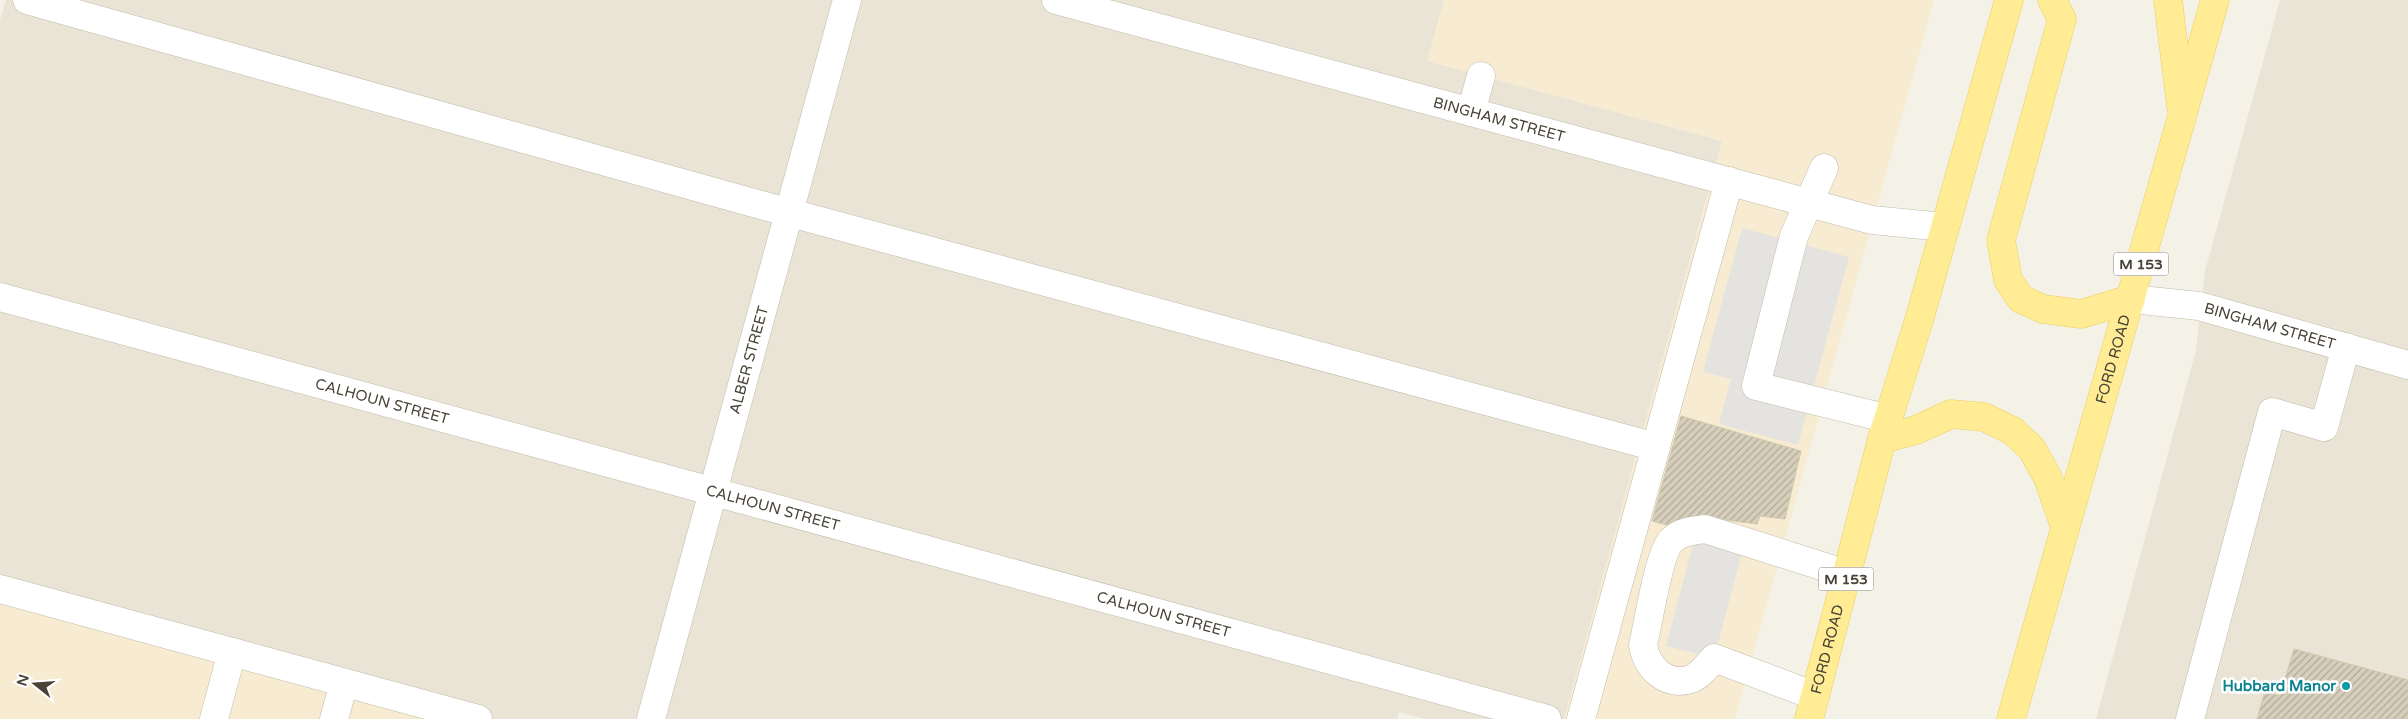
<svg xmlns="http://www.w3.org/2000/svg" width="2408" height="719" viewBox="0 0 2408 719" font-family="'Varela Round',sans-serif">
<defs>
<pattern id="building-hatch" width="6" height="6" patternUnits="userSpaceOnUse" patternTransform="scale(1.25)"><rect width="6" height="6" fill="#d7cfbc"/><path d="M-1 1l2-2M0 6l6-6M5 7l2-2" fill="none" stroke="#b0aa9a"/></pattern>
</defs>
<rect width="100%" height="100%" fill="#f4f2e7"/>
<g fill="#e9e4d5">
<polygon points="6,0 1444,0 1428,61 1722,141 1564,719 1425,719 1399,712 1397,719 456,719 0,598 0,20"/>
<polygon points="2280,0 2408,0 2408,719 2096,719 2196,350 2205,271"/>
</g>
<g fill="#f7ebd1">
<polygon points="1444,0 1934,0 1735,719 1564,719 1722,141 1427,61"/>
<polygon points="0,599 452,719 0,719"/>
</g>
<g fill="#e5e3df">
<polygon points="1742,228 1849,257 1798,445 1719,424 1731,379 1703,372"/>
<polygon points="1694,541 1742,553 1714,658 1666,646"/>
</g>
<g fill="url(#building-hatch)" stroke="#d2c8ae">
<polygon points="1681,416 1801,451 1785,519 1760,516 1757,524 1703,517 1678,528 1652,521"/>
<polygon points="2294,649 2408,680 2408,719 2257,719 2265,691 2280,696"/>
</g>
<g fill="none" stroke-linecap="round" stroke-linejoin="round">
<g stroke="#c0bba9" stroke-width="29">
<g id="minor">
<polyline points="27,0 750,202 1656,447"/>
<path id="s1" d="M1056,0L1872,220L1944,227"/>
<polyline points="1471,112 1481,76"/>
<polyline points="1824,168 1794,236 1756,386 1889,419"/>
<path id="s2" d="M0,297L1547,719"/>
<path id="s3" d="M2131,299L2199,306L2408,365"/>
<polyline points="0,589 478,719"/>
<path d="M1815,696L1714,658C1708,665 1700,676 1691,679C1666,687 1647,668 1643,645C1648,625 1659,551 1672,540C1682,531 1693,531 1705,529L1847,574"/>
<polyline points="214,719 232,652"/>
<polyline points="334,719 344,683"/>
<path id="s4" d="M651,719L847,0"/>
<polyline points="1581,719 1729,181"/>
<polyline points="2190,719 2272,412 2324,427 2346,347"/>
</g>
</g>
<g stroke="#eacf5f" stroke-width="29">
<g id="major">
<polyline points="2052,0 2062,19 2001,240 2008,280 2021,299 2043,309 2081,314 2131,299"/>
<polyline points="2168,0 2181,106"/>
<polyline points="1882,439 1916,430 1951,414 1984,417 2013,431 2032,449 2048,478 2065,527"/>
<path id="s5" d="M1809,719L1882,439L1920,317L2009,0"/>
<path id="s6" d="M2011,719L2215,0"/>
</g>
</g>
<use href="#minor" stroke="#fff" stroke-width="28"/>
<use href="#major" stroke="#ffec95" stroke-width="28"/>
</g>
<circle fill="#0f9aa8" stroke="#fff" stroke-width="2" cx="2346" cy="686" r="5"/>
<g text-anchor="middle" stroke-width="5" stroke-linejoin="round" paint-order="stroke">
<g fill="#fff" stroke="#7f7b72" stroke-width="1">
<rect x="2113.5" y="252.5" width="55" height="23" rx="4"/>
<rect x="1818.5" y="567.5" width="55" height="23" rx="4"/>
</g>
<g font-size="14" font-weight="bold" fill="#484335">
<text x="2141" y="269">M 153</text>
<text x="1846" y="584">M 153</text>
</g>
<g font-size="15" fill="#484335" stroke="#fff">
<text dy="5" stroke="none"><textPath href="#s1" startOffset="459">BINGHAM STREET</textPath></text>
<text dy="5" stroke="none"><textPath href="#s3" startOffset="142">BINGHAM STREET</textPath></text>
<text dy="5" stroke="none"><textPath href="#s4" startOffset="372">ALBER STREET</textPath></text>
<text dy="5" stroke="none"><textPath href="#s6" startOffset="374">FORD ROAD</textPath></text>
<text dy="5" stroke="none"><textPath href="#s2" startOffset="396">CALHOUN STREET</textPath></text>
<text dy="5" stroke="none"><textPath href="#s2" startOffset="801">CALHOUN STREET</textPath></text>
<text dy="5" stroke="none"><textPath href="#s2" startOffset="1206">CALHOUN STREET</textPath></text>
<text dy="5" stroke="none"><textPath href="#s5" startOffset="72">FORD ROAD</textPath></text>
</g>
<g font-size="15" font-weight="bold" fill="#0d838f" stroke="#fff" text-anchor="end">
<text x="2336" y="691">Hubbard Manor</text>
</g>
</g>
<g transform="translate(35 684) rotate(287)" stroke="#ffffff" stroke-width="4" paint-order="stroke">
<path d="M0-4L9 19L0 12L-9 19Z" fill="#484335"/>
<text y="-8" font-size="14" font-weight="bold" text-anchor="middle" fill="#484335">N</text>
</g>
</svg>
